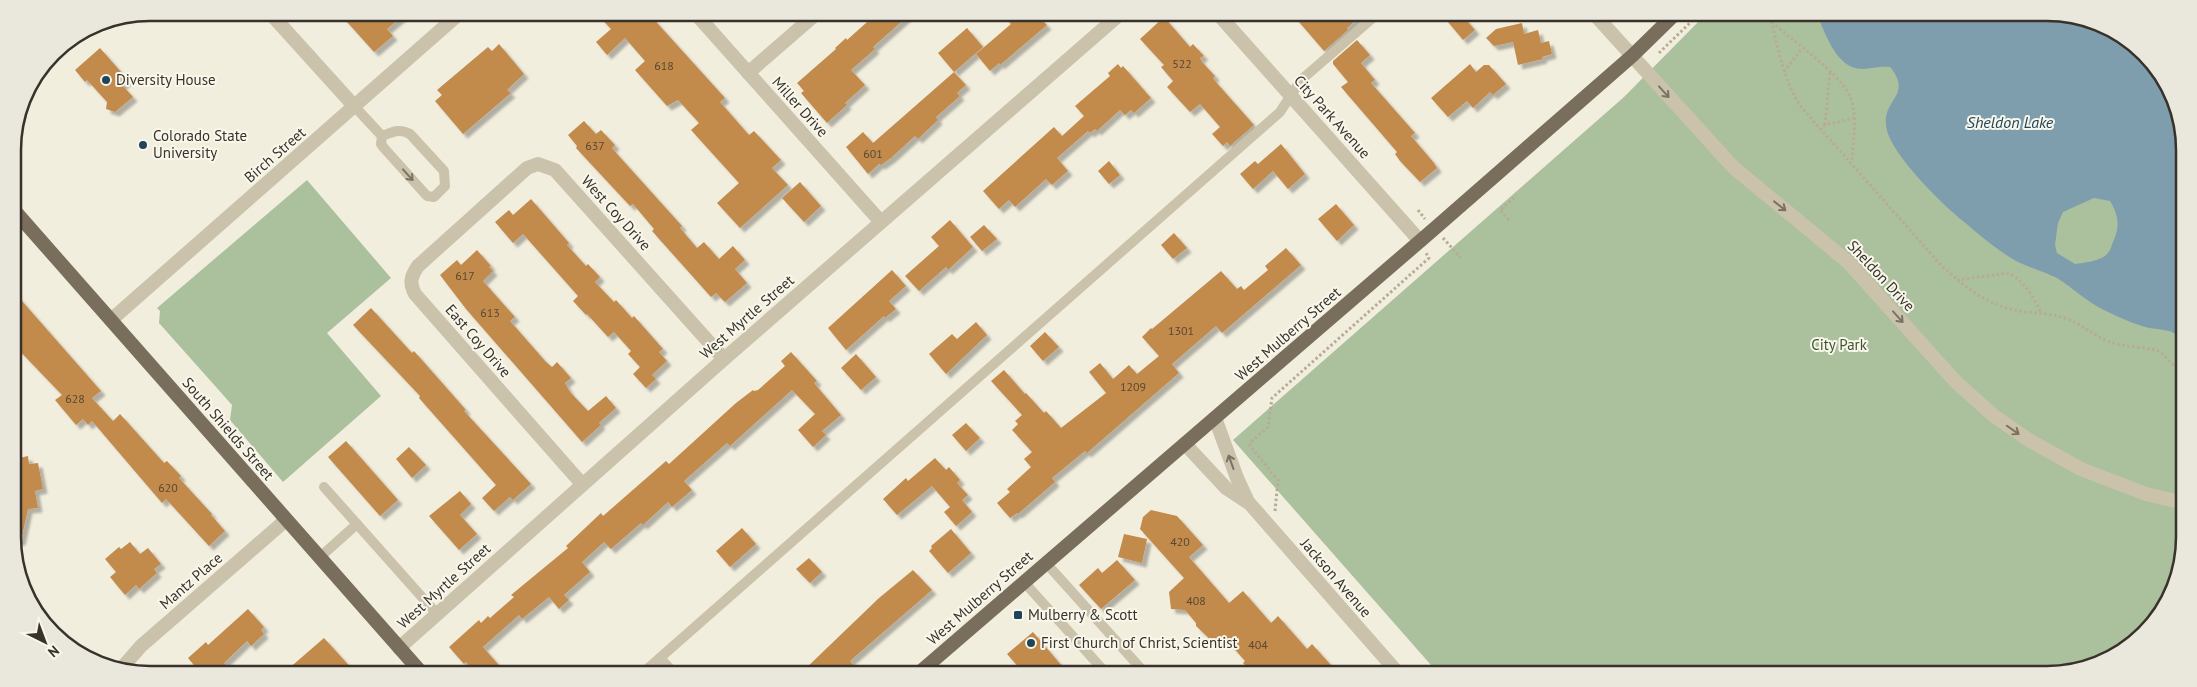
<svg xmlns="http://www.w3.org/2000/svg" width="2197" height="687" viewBox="0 0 2197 687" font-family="'PT Sans',sans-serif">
<defs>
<filter id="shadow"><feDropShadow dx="4.5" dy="4.5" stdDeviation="1" flood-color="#0004"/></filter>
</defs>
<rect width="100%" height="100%" fill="#f2eede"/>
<g fill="#abc19e">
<polygon points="1704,16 2083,17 2150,59 2182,124 2180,573 2161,613 2131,646 2056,674 1438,673 1233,440 1624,97"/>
<polygon points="307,180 391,278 327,333 381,396 283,482 230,420 232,405 159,323 160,311 157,308"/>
</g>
<path fill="#7e9eae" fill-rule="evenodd" d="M1818,17H2083L2150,59L2182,124L2181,338C2170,327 2156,331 2142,326C2129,322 2116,316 2104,310C2087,302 2073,288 2057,278C2044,272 2031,268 2018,262C2002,254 1977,233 1963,221C1942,204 1888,152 1886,125C1883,99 1913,95 1890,67C1880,66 1871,69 1862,69C1837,69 1826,35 1818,17ZM2094,198L2110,201C2119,216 2120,227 2113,242C2111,247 2110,252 2105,256C2097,261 2085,263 2075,264L2057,253L2055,245L2058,223L2063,212Z"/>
<g fill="#c28a4c" filter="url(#shadow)">
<polygon points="339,13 406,13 387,29 393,36 374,52"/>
<polygon points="597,14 649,14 725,98 720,102 749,135 754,131 781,160 772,168 788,185 740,228 717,203 739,183 691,130 699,123 678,100 667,106 635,70 645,61 625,38 607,55 596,42 611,29"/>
<polygon points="876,14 910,14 873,47 875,49 851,70 865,85 845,103 847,105 827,123 801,93 804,91 797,83 836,49 835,48 846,38 847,40"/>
<polygon points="1003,15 1037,15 1047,25 1000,65 999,63 990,71 976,54 1011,24"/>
<polygon points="1293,15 1361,15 1347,28 1348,30 1324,51"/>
<polygon points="1443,16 1463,16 1475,30 1463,40"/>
<polygon points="1164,17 1190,47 1193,44 1204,56 1200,58 1202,62 1215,76 1213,78 1215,81 1254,125 1230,146 1227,142 1223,146 1212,134 1220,127 1200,104 1190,112 1167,87 1173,81 1161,67 1164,65 1140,39"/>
<polygon points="1522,23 1524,34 1538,30 1541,43 1549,41 1552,54 1542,57 1543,59 1518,65 1513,42 1494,46 1486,38 1496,29"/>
<polygon points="967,28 983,47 954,72 966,85 957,93 960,96 936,117 938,120 918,139 915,136 891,158 881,165 879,164 868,174 846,147 863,132 873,143 954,72 938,53"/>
<polygon points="1357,40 1370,55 1361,63 1375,80 1371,83 1415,133 1411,136 1434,163 1437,168 1420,182 1400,161 1395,154 1397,152 1341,87 1348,82 1333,64 1333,61"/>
<polygon points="499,44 524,74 507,90 511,93 463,134 435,101 442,95 437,90 488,47 492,51"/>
<polygon points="100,48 128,80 122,85 133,97 115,112 106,109 107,102 87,80 85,82 75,70"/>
<polygon points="1118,64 1121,68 1123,66 1151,98 1134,113 1131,110 1125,115 1120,110 1097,131 1095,129 1090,133 1088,131 1057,158 1068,171 1052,185 1046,179 1015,207 1009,200 999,209 983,191 1054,127 1062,136 1084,116 1075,106 1110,76 1108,73"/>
<polygon points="1470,64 1476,72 1484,65 1489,65 1506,84 1493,95 1490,92 1473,108 1467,101 1448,117 1431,98"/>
<polygon points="584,121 596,134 601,130 615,145 612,148 618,155 682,226 680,228 697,248 704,242 719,259 733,246 745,260 735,269 747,283 725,302 716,293 711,297 652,231 654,229 633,204 630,206 576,148 577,146 568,135"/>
<polygon points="1281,144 1305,174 1288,189 1273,171 1253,189 1240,174 1255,161 1258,164"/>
<polygon points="1109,161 1120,175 1109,184 1098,171"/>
<polygon points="800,182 821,206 804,222 782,198"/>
<polygon points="531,199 569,243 567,245 586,266 588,264 600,277 595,282 614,302 616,300 632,318 634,316 663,349 659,352 667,361 652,375 656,379 646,388 633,374 640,367 628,354 631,351 614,332 608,337 587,314 586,315 573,301 578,296 523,234 513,243 495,222 509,210 513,215"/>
<polygon points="1336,204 1354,225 1337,241 1318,219"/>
<polygon points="950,220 973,247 948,270 946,267 919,291 905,276 939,246 931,237"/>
<polygon points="984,225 997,239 982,251 970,237"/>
<polygon points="1174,233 1187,248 1173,259 1161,245"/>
<polygon points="1286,248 1301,265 1222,333 1216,326 1172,364 1179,373 1087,453 1085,451 1052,478 1055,482 1018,514 1017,513 1010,518 997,503 1010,492 1007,489 1031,467 1024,459 1032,452 1012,430 1018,424 1015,421 1022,415 991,381 1004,370 1025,394 1026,393 1044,413 1046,411 1061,428 1106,393 1089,372 1100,363 1113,379 1129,365 1137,374 1159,356 1142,337 1151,328 1152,329 1221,271 1237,289 1241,286 1244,290 1268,270 1265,266"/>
<polygon points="477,250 491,266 489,267 493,271 483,281 515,317 510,321 546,362 552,367 557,362 571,378 565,383 570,392 588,411 606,396 616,408 599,423 601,425 582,442 466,309 440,275 457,260 461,265"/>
<polygon points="892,270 906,286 889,301 896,309 885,318 884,316 846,350 828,328"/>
<polygon points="14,292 101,391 92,398 113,421 120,414 164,463 167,461 181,476 179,478 212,514 211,515 225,531 209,546 166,499 162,503 92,421 88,425 83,419 76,425 55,400 62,395 14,345"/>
<polygon points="371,308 412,353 414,351 466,410 464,411 531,484 513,500 510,497 494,511 482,498 496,485 419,398 420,396 353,325"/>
<polygon points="976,322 987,335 946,374 929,354 952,334 957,339"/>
<polygon points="1045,332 1059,347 1043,361 1030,346"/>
<polygon points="791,352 817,381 814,383 841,415 822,431 826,435 813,447 798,430 815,414 792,390 730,446 727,443 684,481 692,490 672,507 668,502 643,525 641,523 611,549 604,542 582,562 590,572 564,595 569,600 559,609 549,597 522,619 519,615 483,647 504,671 474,671 466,662 464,664 449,647 479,620 481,623 488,616 490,618 514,597 511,595 568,548 566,546 601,513 603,516 666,461 669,464 736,403 753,390 754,391 758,390 785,366 781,361"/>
<polygon points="856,354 876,377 861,390 841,368"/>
<polygon points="966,423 980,438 966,451 952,435"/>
<polygon points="346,441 398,500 380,516 328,457"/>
<polygon points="409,447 426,465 412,478 396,459"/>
<polygon points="28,456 29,464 38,463 43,489 35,491 38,508 28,509 21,541 15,541 15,459"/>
<polygon points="935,458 946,470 949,467 960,480 957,483 968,495 962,500 972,512 956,526 944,512 950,507 932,486 897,515 883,499 906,478 908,481"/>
<polygon points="460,491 471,504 460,515 477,534 459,550 429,516"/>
<polygon points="1151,510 1177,516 1203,545 1189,557 1229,603 1243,591 1271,623 1278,616 1307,649 1312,644 1338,673 1251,672 1243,663 1245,661 1223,636 1214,643 1196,626 1196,623 1185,610 1171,609 1169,592 1184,578 1140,529 1143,517"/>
<polygon points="742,528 756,544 730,567 716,551"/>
<polygon points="951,529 971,553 948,573 929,551 932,548 931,546"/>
<polygon points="1124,534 1147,539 1142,563 1118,557"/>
<polygon points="130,542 140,554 148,548 161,564 154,569 157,573 139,589 136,585 125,595 110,577 116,572 105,559 119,547 121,549"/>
<polygon points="809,558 822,572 810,583 796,569"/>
<polygon points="1117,560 1135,580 1101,609 1079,585 1098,568 1102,573"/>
<polygon points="913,570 932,590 850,661 853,665 845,671 803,671 879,598"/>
<polygon points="248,609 264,627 261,630 264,634 251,646 247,641 224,663 230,670 198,670 188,658 206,642 208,645"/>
<polygon points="1033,632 1067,672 1023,672 1007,654"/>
<polygon points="324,638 353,670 287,670"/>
</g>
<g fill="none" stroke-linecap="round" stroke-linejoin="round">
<g stroke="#b6ac95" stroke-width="3" stroke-dasharray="2.5 2.5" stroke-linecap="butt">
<path d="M1770,16C1778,48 1783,79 1801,107L1940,264C1962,285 1984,303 2014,310C2033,314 2051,312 2070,320C2085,326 2097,339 2113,343C2125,347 2148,347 2158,351C2167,356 2171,366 2181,370"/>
<path d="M1772,22C1793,41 1838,72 1850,96C1858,116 1853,141 1852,162"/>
<polyline points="1659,53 1697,16"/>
<polyline points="1784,72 1802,48"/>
<polyline points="1825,125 1830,72"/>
<polyline points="1820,130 1825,125 1854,118"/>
<polyline points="1418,210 1425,219"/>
<polyline points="1509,220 1500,210 1514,198"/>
<polyline points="1443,238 1461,258"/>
<path d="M1957,280L2008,273C2024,280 2033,297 2041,312"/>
<polyline points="1275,511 1278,480 1250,446 1250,443 1268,427 1272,398 1429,258 1426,253"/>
</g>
<g stroke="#cac2aa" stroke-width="10">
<path d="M355,107L382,136L381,144L384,148L427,196L434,197L445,186L444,171L410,134C399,128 393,132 382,136"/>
<polyline points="324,487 437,614"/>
<polyline points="319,558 357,524"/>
<polyline points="1046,563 1144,672"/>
<polyline points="1024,582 1105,672"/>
<polyline points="660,658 672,671"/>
<polyline points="645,671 1280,112 1301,80 1375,16"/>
</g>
<g stroke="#cac2aa" stroke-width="14">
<polyline points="270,13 355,107"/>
<polyline points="696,14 881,222"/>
<polyline points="1219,15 1420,241"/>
<polyline points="1596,16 1733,167 1848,262 1956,382 1994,416 2032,442 2081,469 2146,494 2180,502"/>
<polyline points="748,73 816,14"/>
<polyline points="111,320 460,13"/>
<polyline points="1215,418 1237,478 1248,502"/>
<polyline points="1185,444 1226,488 1250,504 1398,673"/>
<path d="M582,484L415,294C409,283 411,276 418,266L527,168L538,164L555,170L724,359"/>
<polyline points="399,648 724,359 1119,15"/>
<polyline points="120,670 141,646 286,520"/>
</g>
<g stroke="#796e5b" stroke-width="14">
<polyline points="13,209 419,670"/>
<polyline points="920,672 1434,229 1632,56 1673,16"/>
</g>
</g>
<defs><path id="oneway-shaft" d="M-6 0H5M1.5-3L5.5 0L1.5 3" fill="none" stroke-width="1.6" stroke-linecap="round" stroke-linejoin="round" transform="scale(1.25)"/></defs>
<g stroke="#7a7364">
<use href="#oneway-shaft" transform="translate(1664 92) rotate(48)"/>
<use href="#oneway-shaft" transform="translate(408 175) rotate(48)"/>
<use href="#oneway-shaft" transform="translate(1780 206) rotate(38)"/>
<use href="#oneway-shaft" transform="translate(1898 317) rotate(48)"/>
<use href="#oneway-shaft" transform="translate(2013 430) rotate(35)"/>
<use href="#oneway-shaft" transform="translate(1231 462) rotate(-110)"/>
</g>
<g fill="#204458" stroke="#f9f7eb" stroke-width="2">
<circle cx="106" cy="80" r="5"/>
<circle cx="143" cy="145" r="5"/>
<rect x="1013" y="610" width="10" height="10" rx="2.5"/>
<circle cx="1031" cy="643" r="5"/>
</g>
<g text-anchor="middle" stroke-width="4" stroke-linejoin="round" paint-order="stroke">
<g font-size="12" fill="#5a4832">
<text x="1182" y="68">522</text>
<text x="664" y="70">618</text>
<text x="595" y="150">637</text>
<text x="873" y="158">601</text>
<text x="465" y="280">617</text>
<text x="490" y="317">613</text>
<text x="1181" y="335">1301</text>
<text x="1133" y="391">1209</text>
<text x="75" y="403">628</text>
<text x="168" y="492">620</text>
<text x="1180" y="546">420</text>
<text x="1196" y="605">408</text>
<text x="1258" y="649">404</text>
</g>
<g font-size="15" fill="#38322a" stroke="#f9f7eb" text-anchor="start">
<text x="116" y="85">Diversity House</text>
<text x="153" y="141">Colorado State<tspan x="153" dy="17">University</tspan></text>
<text x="1028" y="620">Mulberry &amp; Scott</text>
<text x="1041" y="648">First Church of Christ, Scientist</text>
</g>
<g font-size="15" fill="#38322a" stroke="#f9f7eb">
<text transform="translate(800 107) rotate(48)" y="5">Miller Drive</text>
<text transform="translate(1332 117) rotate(48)" y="5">City Park Avenue</text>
<text transform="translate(275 155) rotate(-41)" y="5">Birch Street</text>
<text transform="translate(616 213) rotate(48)" y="5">West Coy Drive</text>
<text transform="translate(1881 276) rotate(47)" y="5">Sheldon Drive</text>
<text transform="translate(747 317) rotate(-41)" y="5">West Myrtle Street</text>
<text transform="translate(1288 334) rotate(-41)" y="5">West Mulberry Street</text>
<text transform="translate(478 341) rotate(49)" y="5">East Coy Drive</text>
<text transform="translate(228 429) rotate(49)" y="5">South Shields Street</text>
<text transform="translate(1336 578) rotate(49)" y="5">Jackson Avenue</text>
<text transform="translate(191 581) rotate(-41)" y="5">Mantz Place</text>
<text transform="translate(444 586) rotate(-42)" y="5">West Myrtle Street</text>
<text transform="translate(980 598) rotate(-41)" y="5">West Mulberry Street</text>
</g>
<g font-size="15" fill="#3c552e" stroke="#f9f7eb">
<text x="1839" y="350">City Park</text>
</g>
<g font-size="16" font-style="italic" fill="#204458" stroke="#f9f7eb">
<text x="2010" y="128">Sheldon Lake</text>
</g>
</g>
<path d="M0 0H2197V687H0ZM150 21H2047A129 129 0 0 1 2176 150V537A129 129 0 0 1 2047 666H150A129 129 0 0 1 21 537V150A129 129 0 0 1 150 21Z" fill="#eae7dc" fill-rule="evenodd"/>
<path fill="none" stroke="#38322a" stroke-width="2.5" d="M150 21H2047A129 129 0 0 1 2176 150V537A129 129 0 0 1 2047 666H150A129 129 0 0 1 21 537V150A129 129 0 0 1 150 21Z"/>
<g transform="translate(45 642) rotate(138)" stroke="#f9f7eb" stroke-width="4" paint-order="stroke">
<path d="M0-4L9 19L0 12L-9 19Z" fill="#38322a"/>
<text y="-8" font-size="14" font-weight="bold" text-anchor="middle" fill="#38322a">N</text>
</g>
</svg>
